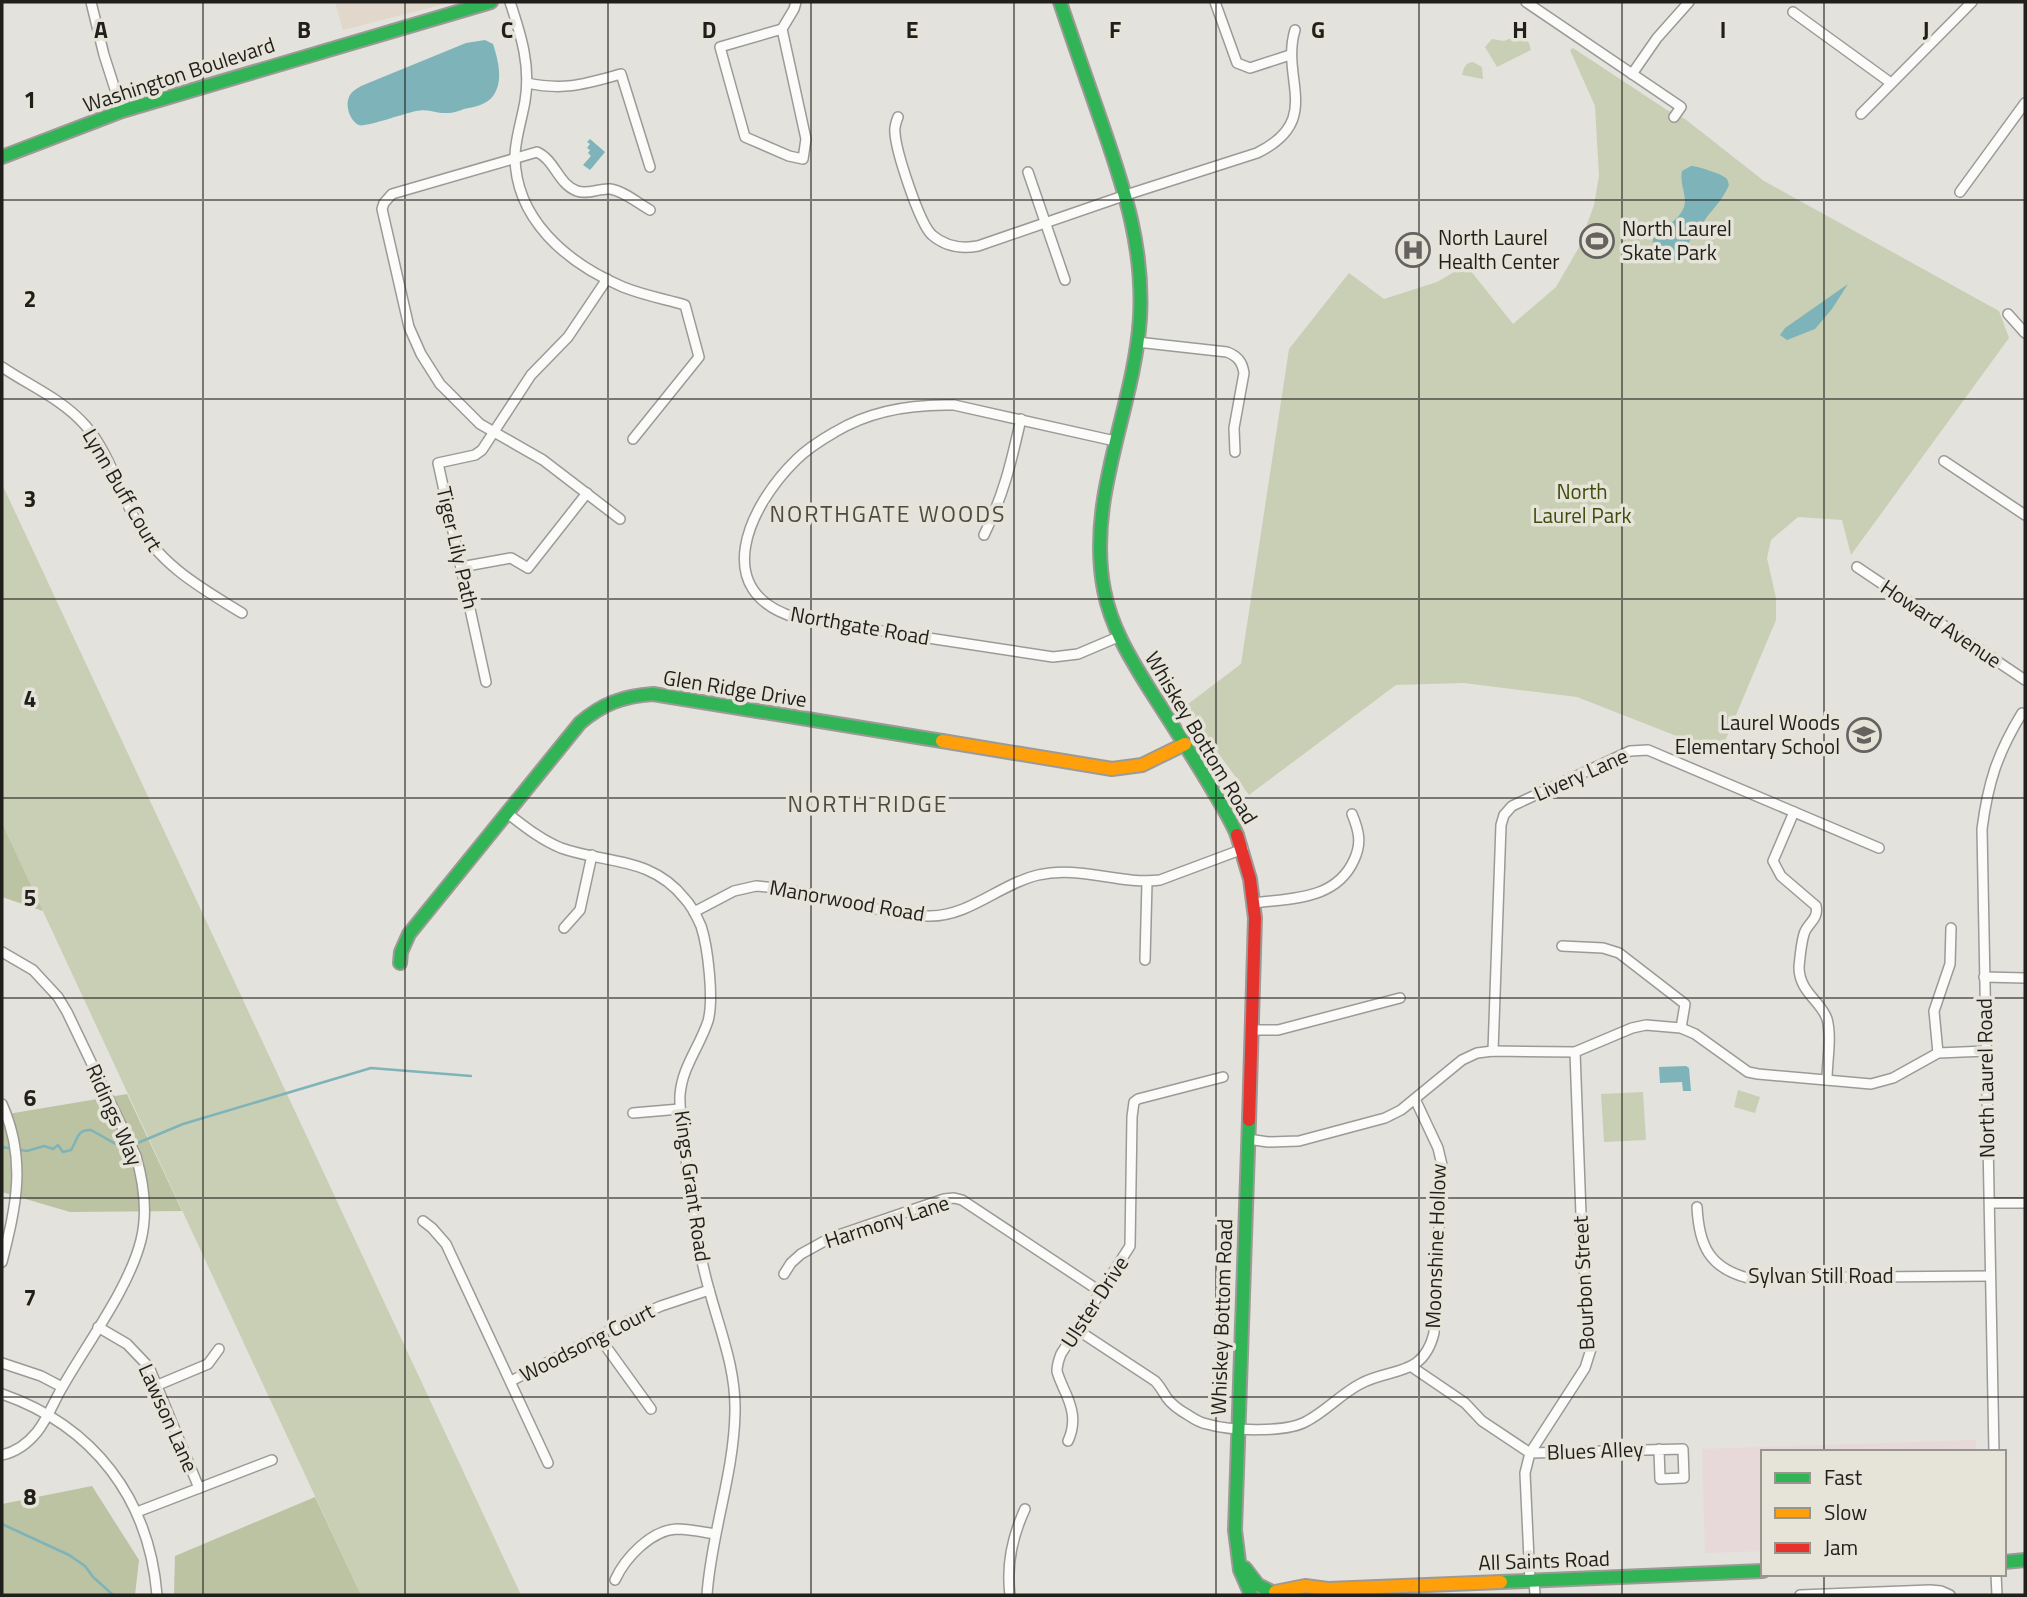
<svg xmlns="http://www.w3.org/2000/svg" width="2027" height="1597" viewBox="0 0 2027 1597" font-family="'Titillium Web',sans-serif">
<rect width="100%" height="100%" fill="#e3e2dc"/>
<polygon fill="#e7d9d9" points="1976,1440 1976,1452 1763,1452 1763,1551 1705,1553 1702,1449"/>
<polygon fill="#e1d7cb" points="335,2 452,2 343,30"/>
<g fill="#c9cfb4">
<path d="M1520,35C1528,38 1529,42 1531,50L1497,67L1485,47L1492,39L1504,41Z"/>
<polygon points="1573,48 1667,110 1685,119 1764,181 1999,311 2009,338 1851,555 1842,520 1798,517 1771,540 1767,558 1776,598 1776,620 1720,753 1577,697 1464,683 1396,685 1249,795 1184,707 1241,664 1289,349 1349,273 1384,299 1437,282 1466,265 1513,324 1556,287 1578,249 1594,205 1599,176 1595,106 1570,50"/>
<path d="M1473,62L1482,67L1483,79L1462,75C1464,67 1465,63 1473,62Z"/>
<polygon points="2,484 521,1595 361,1595 2,823"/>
<polygon points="1738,1090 1760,1097 1755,1113 1734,1107"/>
<polygon points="1643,1092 1646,1140 1604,1142 1601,1094"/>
</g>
<g fill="#bbc3a2">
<polygon points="2,823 43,911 2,897"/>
<polygon points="127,1094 182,1211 70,1212 2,1192 2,1115"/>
<polygon points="92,1486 139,1560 135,1595 2,1595 2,1504"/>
<polygon points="315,1497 361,1595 174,1595 175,1556"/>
</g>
<g fill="#7eb4b9">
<path d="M485,40L493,44C498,59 504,82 493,96C487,105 473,107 464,109C459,111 453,113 448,113C435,114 431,108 416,111C406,113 363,128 359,125C350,121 345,106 349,97C351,92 356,89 361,86L466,43Z"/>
<polygon points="590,139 605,152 590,170 583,165 591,156 588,153 590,150 587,148 590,144 587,142"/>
<path d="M1691,166C1697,166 1723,174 1727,179C1728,180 1728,183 1729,185C1722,201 1714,207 1704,221C1693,235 1686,249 1674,261C1660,260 1651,253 1653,238C1664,228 1686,216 1685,200C1684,189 1680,182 1682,171Z"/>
<polygon points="1848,284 1832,309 1815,329 1787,340 1780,335 1785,328"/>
<polygon points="1686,1066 1689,1068 1691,1091 1683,1091 1682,1082 1660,1083 1659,1067"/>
</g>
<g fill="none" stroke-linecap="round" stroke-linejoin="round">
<g stroke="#7eb4b9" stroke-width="2.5">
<path d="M2,1147L27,1151L44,1146L53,1149L58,1145L63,1152L71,1150C77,1142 76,1129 91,1130L121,1147H128L183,1124L371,1068L471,1076"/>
<polyline points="2,1524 69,1555 85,1566 93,1577 113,1595"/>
</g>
<g stroke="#9c9a97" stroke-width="12">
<g id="street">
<polyline points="91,2 104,55 122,111"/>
<path d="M510,2C521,35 531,66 525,101C522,119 516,136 515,154C514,219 567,263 623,287C643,295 664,299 685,305L699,357L633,439"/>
<polyline points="1215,2 1237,63 1250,68 1290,55"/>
<polyline points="1526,2 1681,107 1674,117"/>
<polyline points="1793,12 1891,83"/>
<polyline points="782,29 720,47 745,137 789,156 803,159 806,139 782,29 794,9 796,2"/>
<polyline points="1632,74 1657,38 1689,2"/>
<path d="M527,83C565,91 585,84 621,74L650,167"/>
<polyline points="1861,114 1972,2"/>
<path d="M898,117C896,122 894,127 895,133C896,151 919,223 932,235C946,247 961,249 978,246L1126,195L1257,153C1324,120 1280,79 1295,30"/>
<polyline points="1028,172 1065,280"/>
<polyline points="1960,192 2025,103"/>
<polyline points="2008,314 2025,333"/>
<path d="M1137,342L1227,352C1237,356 1242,361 1244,373L1234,428L1235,452"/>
<path d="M2,367C30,386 62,399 85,425C109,452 118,488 135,519C158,564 201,588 242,613"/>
<path d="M1115,441L954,405C913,404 871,410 835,432C821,440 807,449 796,460C749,506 708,592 797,618L1053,657L1078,654L1118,637"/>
<polyline points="1944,461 2025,515"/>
<path d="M620,519L543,460L480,424L440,384L421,354L409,327L382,209L384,203L392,194L537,152C555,160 558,184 577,191C588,195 599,188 610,189C624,191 639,204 650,210"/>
<path d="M984,535C1004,494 1011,463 1021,419"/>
<polyline points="461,567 511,558 528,568 587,493"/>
<polyline points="1857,567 2025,680"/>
<polyline points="486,682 438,463 475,455 482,450 531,375 568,337 607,279"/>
<path d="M1794,812L1773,861L1781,876L1816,906C1819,920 1807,923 1804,934C1801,944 1800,957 1799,967C1799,992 1821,1001 1827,1019C1832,1037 1827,1061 1827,1080"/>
<path d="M507,813C524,826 541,840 561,848C606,864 651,856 685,899C692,906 697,917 701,926C708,947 714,1000 708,1021C700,1046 682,1067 680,1095C679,1115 684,1137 686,1158C691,1204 697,1248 710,1293C721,1333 736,1370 735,1412C734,1474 711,1534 707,1595"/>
<path d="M1255,903C1292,898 1336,900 1354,860C1362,843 1359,831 1352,814"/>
<path d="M694,912L734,891L756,886C795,889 834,900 871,908C891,912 910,917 930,916C970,916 1000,884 1038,875C1080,865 1119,885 1160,880L1243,849"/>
<polyline points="564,928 580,910 592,855"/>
<polyline points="1562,946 1603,948 1619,953 1685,1004 1681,1028"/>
<path d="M2,952L33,970L58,997L67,1012L136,1156C144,1184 148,1212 141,1240C129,1288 88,1342 63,1386C54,1401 48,1418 37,1432C28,1443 16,1452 2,1455"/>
<polyline points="1145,960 1147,882"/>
<polyline points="1984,977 2025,978"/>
<polyline points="1251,1030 1278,1030 1400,998"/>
<polyline points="1493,1051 1501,825 1504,815 1512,806 1630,751 1648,750 1879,848"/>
<polyline points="1938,1053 1934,1011 1950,964 1951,928"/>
<path d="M2,1104C27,1160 16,1206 2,1262"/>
<polyline points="633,1113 680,1109"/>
<polyline points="1248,1139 1268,1142 1299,1141 1385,1118 1401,1110 1462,1060 1477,1053 1493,1051 1575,1052 1632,1028 1646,1025 1681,1028 1695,1034 1748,1072 1758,1074 1871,1084 1893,1078 1938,1053 1986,1051"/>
<polyline points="1990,1203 2025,1203"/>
<path d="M1697,1207C1699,1245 1709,1268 1748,1278L1990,1276"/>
<polyline points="423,1221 432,1228 446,1244 548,1463"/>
<polyline points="784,1274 791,1263 801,1254 830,1238 944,1199 954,1198 962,1200 1101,1292"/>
<polyline points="98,1327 127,1344 149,1367 199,1488"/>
<path d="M1076,1329L1155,1381C1160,1386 1163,1392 1167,1398C1172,1405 1181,1411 1188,1415C1194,1419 1200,1423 1207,1424C1230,1431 1287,1433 1307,1421C1326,1411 1341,1394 1360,1384C1391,1367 1423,1378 1434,1333L1442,1165L1438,1148L1415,1099"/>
<polyline points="599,1337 651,1409"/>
<polyline points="2,1363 41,1376 62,1387"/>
<polyline points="1412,1367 1465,1403 1482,1421 1530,1453 1683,1449 1684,1478 1660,1479 1659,1449"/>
<polyline points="511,1381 640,1315 661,1306 709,1290"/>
<polyline points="158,1385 208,1364 219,1349"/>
<path d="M2,1394C94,1426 149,1499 157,1595"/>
<path d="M1068,1441C1077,1421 1072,1406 1063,1387C1061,1382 1058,1376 1057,1371C1057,1365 1059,1359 1061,1354L1130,1246L1132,1117L1134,1102L1138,1099L1223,1077"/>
<path d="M1994,1452L1982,829C1988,783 1997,754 2022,713L2025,715"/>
<polyline points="137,1512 272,1460"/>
<polyline points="1996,1574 1997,1595"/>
<path d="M615,1580C625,1558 651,1530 677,1529C689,1529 703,1532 715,1534"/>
<polyline points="1534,1580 1535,1595"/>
<polyline points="1530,1581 1525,1473 1530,1453 1585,1368 1591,1349 1582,1242 1575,1052"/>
<path d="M1010,1595C1006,1564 1012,1537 1025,1509"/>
<polyline points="1800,1595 1930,1590 1941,1591 1950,1595"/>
</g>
</g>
<g stroke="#9c9a97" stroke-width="16">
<g id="fast">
<path d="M1060,2C1074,44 1089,86 1103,127C1125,191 1144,249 1140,318C1134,410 1086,497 1104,590C1111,627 1130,658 1150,690C1170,721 1190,752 1209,784C1219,801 1230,818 1237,835"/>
<polyline points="2,157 122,111 491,2"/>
<path d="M400,963L401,952L409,934L580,723C602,704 623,696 653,694L942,741"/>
<polyline points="1249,1120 1235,1530 1240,1570 1251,1595"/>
<polyline points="2004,1562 2025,1560"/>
<polyline points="1245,1568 1258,1585 1270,1591"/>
<polyline points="1501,1582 1763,1571"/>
</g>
</g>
<g stroke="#9c9a97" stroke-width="16">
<g id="slow">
<polyline points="942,741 1112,769 1142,765 1185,744"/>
<polyline points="1275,1592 1305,1586 1328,1589 1501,1582"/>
</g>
</g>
<g stroke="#9c9a97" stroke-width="16">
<polyline id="jam" points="1237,835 1250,879 1255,918 1249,1120"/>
</g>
<use href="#street" stroke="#fbfbfa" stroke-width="9"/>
<use href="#fast" stroke="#30b455" stroke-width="12"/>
<use href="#slow" stroke="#ff9f0a" stroke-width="12"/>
<use href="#jam" stroke="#e5322d" stroke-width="12"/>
</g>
<path fill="none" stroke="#201f1b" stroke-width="2" stroke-opacity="0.55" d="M203,2V1595M405,2V1595M608,2V1595M811,2V1595M1014,2V1595M1216,2V1595M1419,2V1595M1622,2V1595M1824,2V1452M2,200H2025M2,399H2025M2,599H2025M2,798H2025M2,998H2025M2,1198H2025M2,1397H2025M1824,1574V1595"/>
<defs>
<g id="stadium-ring" transform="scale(1.75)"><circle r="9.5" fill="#e6e3d9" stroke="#64635f" stroke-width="1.5"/><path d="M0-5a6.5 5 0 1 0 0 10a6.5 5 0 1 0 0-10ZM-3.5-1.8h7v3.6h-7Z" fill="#64635f"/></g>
<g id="hospital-ring" transform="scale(1.75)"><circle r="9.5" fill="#e6e3d9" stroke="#64635f" stroke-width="1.5"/><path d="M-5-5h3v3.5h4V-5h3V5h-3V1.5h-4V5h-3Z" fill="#64635f"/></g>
<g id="school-ring" transform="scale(1.75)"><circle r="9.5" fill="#e6e3d9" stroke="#64635f" stroke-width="1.5"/><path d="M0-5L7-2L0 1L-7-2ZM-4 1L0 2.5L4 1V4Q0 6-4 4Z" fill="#64635f"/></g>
</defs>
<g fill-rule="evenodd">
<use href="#stadium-ring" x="1597" y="241"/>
<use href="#hospital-ring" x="1413" y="250"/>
<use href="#school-ring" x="1864" y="735"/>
</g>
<g text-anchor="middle" stroke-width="7" stroke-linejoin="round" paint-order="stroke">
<g font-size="21" fill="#201f1b" stroke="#e6e3d9">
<text transform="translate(179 75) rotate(-18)" y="7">Washington Boulevard</text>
<text transform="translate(122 490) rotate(60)" y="7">Lynn Buff Court</text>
<text transform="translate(457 548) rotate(77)" y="7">Tiger Lily Path</text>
<text transform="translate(1941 624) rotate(34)" y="7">Howard Avenue</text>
<text transform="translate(860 626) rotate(10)" y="7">Northgate Road</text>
<text transform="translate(735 689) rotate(9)" y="7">Glen Ridge Drive</text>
<text transform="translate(1201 738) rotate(59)" y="7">Whiskey Bottom Road</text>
<text transform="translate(1581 775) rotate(-24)" y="7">Livery Lane</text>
<text transform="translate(847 901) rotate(10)" y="7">Manorwood Road</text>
<text transform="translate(1986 1078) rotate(-91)" y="7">North Laurel Road</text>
<text transform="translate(114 1115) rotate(66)" y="7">Ridings Way</text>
<text transform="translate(692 1186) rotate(82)" y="7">Kings Grant Road</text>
<text transform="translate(887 1222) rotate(-18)" y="7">Harmony Lane</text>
<text transform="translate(1436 1246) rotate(-88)" y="7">Moonshine Hollow</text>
<text x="1821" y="1283">Sylvan Still Road</text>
<text transform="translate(1584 1283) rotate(-93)" y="7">Bourbon Street</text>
<text transform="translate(1095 1302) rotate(-57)" y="7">Ulster Drive</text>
<text transform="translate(1222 1317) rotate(-88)" y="7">Whiskey Bottom Road</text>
<text transform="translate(587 1343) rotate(-27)" y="7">Woodsong Court</text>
<text transform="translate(168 1418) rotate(66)" y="7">Lawson Lane</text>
<text transform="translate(1595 1451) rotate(-2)" y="7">Blues Alley</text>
<text transform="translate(1544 1561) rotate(-2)" y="7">All Saints Road</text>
</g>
<g font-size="21" fill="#201f1b" stroke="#e6e3d9" text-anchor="start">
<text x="1622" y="236">North Laurel<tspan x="1622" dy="24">Skate Park</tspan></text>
<text x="1438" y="245">North Laurel<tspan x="1438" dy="24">Health Center</tspan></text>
<text x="1840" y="730" text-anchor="end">Laurel Woods<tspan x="1840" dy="24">Elementary School</tspan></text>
</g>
<g font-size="21" fill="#3e4c0c" stroke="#e6e3d9">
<text x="1582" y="499">North<tspan x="1582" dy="24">Laurel Park</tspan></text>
</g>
<g font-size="23" letter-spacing="2" fill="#4e4b43" stroke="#e6e3d9">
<text x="888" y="522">NORTHGATE WOODS</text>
<text x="868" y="812">NORTH RIDGE</text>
</g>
</g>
<g font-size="23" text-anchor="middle" font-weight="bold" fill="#201f1b" stroke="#e6e3d9" stroke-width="7" stroke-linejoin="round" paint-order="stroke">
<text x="101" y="38">A</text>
<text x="304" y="38">B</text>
<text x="507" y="38">C</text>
<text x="709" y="38">D</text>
<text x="912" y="38">E</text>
<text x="1115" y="38">F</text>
<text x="1318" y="38">G</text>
<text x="1520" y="38">H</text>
<text x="1723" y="38">I</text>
<text x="1926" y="38">J</text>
<text x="30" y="108">1</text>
<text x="30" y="307">2</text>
<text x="30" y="507">3</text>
<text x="30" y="707">4</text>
<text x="30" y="906">5</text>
<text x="30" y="1106">6</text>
<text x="30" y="1306">7</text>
<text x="30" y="1505">8</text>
</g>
<rect width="2027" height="1597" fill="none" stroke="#201f1b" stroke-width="7"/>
<rect x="1761" y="1450" width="245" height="126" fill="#e6e3d9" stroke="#97958d" stroke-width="2"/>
<rect x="1775" y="1473" width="35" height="10" fill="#30b455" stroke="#97958d" stroke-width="2"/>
<text x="1824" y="1485" font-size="21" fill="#201f1b">Fast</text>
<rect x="1775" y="1508" width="35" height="10" fill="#ff9f0a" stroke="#97958d" stroke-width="2"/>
<text x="1824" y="1520" font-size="21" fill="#201f1b">Slow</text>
<rect x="1775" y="1543" width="35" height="10" fill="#e5322d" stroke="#97958d" stroke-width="2"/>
<text x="1824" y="1555" font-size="21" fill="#201f1b">Jam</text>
</svg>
